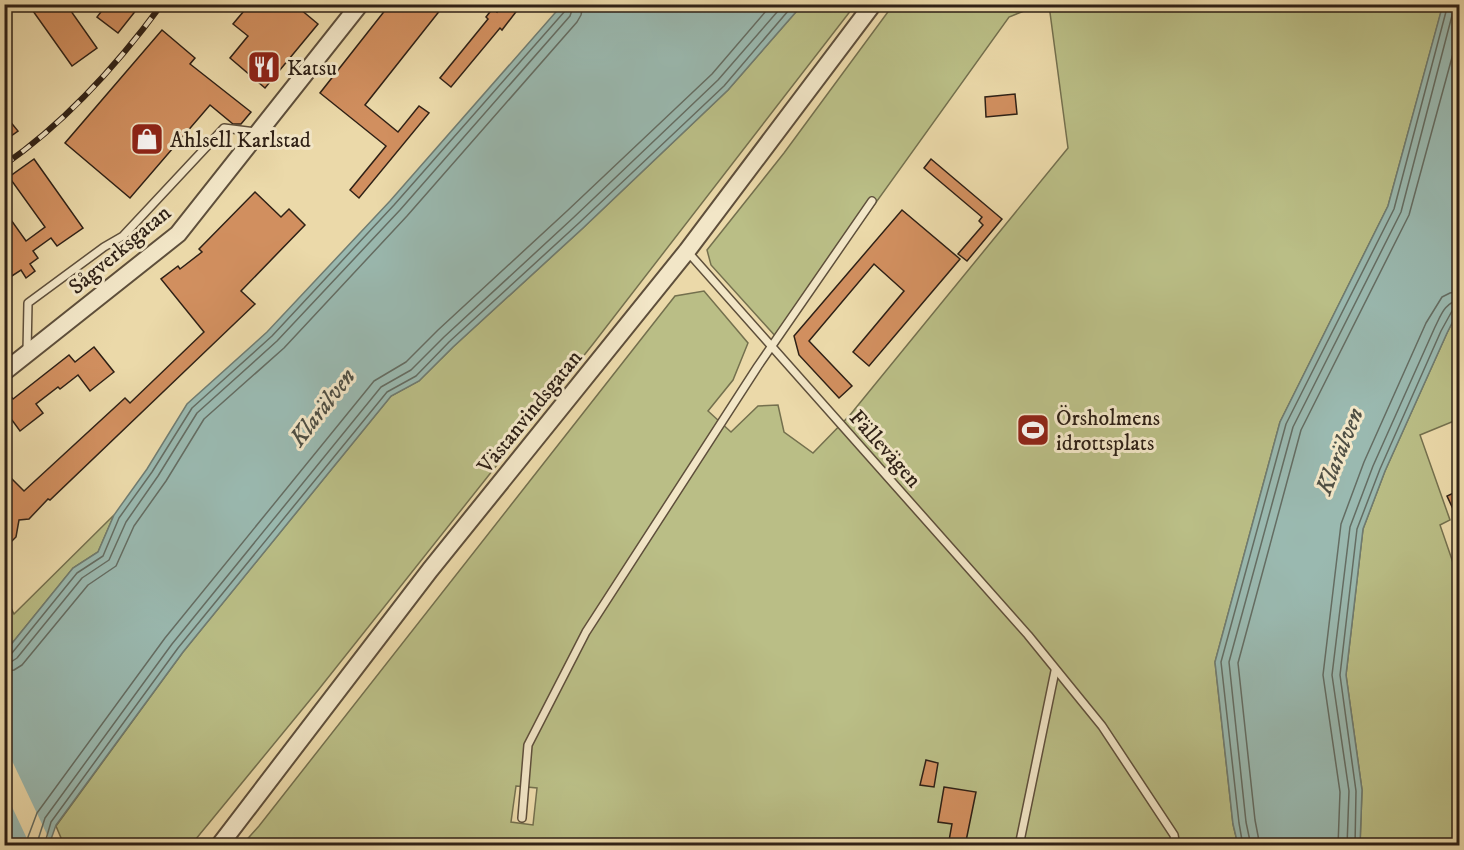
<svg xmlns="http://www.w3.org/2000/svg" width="1464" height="850" viewBox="0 0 1464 850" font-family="'IM FELL DW Pica',serif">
<rect width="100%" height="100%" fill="#ebd9a9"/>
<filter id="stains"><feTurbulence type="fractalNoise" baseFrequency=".00333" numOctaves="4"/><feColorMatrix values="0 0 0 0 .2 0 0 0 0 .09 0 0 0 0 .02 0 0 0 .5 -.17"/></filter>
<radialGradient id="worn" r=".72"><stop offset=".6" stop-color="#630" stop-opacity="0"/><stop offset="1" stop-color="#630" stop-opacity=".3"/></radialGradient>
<g fill="#babe86" stroke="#74704e" stroke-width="1.5" fill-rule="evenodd">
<polygon points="802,5 855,5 593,344 319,689 191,845 64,845 56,826 183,652 391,396 419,381 453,347 583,228 728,90"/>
<polygon points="893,5 1039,5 1009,17 778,339 711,265 707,250 784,153"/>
<path d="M1049,5H1443L1388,206L1280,422L1215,662L1233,824L1238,845L241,846L259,826L675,296L704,291L748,343L733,380L708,411L731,432L758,406L778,405L784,432L813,453L850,415L1068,148ZM516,786L537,788L533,825L511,822Z"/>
<polygon points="1459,309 1459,419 1420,435 1450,520 1440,525 1459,580 1459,845 1360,846 1362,790 1346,675 1363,529 1385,471 1447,333"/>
<polygon points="114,515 98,552 73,568 5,652 5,609 10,606 14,614"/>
</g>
<g fill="#9ab9b0" stroke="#6f7c72" stroke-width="1.5">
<polygon points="1443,4 1459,5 1459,309 1447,333 1385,471 1363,529 1346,675 1362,790 1360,845 1238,845 1233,824 1215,662 1280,422 1388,206"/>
<polygon points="562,5 802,5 728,90 583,228 453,347 419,381 391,396 183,652 56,825 49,845 5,846 5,652 73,568 98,552 114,515 147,469 187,404 267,332 390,201"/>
</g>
<polygon fill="#ebd9a9" points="5,746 52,845 30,845 5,792"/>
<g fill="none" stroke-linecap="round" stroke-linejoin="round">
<g stroke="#646d63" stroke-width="1.5">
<polyline points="4,655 12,653 77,573 103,556 119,518 152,472 192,408 272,336 394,205 565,11 566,4"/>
<polyline points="4,663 11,662 17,658 82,578 109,560 126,522 158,476 197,413 277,341 400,210 570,16 574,4"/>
<polyline points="4,672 14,670 22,665 88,585 116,566 134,526 166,481 204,419 284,348 407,216 577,22 581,15 583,4"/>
<polyline points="27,846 28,837 37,813 165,638 374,381 406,362 438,330 567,211 712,74 772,4"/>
<polyline points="36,846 45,818 172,644 381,387 411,370 444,337 573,218 718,80 784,4"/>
<polyline points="44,846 51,822 178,648 387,392 416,376 449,342 579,223 724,86 794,4"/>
<polyline points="1243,846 1239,823 1221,662 1286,424 1394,209 1448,4"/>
<polyline points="1251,846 1246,822 1229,662 1293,427 1401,212 1455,4"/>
<polyline points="1260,846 1255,820 1238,663 1301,430 1409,215 1460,28"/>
<polyline points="1338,846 1340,792 1323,675 1341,524 1364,462 1426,323 1442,297 1450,293 1460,291"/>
<path d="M1347,846L1349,791L1332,675L1350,527L1373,466L1435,327C1441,315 1445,302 1460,300"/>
<polyline points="1355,846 1356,791 1340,675 1357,529 1380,469 1441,331 1452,311 1460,308"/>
</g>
</g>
<g fill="#d18f5f" stroke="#2f2116" stroke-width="1.5">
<polygon points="28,4 66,4 97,48 72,66"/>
<polygon points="107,4 141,4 118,33 97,17"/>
<polygon points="233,4 294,4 318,24 265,88 230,58 248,36 233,24 243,12"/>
<polygon points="390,4 445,4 365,105 398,132 419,106 429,113 359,198 350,190 386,146 320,93"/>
<polygon points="503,4 522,4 502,30 500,28 451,87 440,78 488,19 486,17 493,8 497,12"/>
<polygon points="162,30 195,58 190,64 251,112 241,124 233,124 210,105 130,198 65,143"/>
<polygon points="1015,94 1017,114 986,117 985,97"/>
<polygon points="4,114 18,131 4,141"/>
<polygon points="34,159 83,228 57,246 51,238 33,251 38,258 30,264 35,271 26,278 21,270 4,281 4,210 26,241 45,227 9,177"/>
<polygon points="931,159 1002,219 967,261 958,254 983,225 979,221 982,217 924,168"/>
<polygon points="255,192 281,217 289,209 305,225 241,291 255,304 50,500 48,499 29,519 19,520 16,537 4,549 4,471 24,491 125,398 130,403 204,332 161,279 178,266 180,269 202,252 199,249"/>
<polygon points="902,210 960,259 869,366 853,352 904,291 874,264 809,341 852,386 839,398 799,355 794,336"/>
<polygon points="94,347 114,372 90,391 78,375 60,389 58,387 36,404 43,413 20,431 12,420 4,426 4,388 13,399 69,355 75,362"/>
<polygon points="1460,490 1460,524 1447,496"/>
<polygon points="926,760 938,763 934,787 920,785"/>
<polygon points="944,787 976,792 965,846 948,846 952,824 938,822"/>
</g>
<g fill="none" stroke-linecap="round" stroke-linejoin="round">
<g stroke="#5e4f3b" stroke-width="10">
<g id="service">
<polyline points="687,251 1028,635 1102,726 1174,835 1176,846"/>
<polyline points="27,352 28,303 104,247 123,236 224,128 256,132"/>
<polyline points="522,818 528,745 586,632 758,366 872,201"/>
<polyline points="1019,846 1055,671"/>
</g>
</g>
<g stroke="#5e4f3b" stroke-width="20">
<g id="tertiary">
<polyline points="4,372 178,234 360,4"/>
<polyline points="219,846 430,570 687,251 873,4"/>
</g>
</g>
<use href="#service" stroke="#f2e6c7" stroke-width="7"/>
<use href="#tertiary" stroke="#f2e6c7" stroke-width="16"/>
<g stroke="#2f2116" stroke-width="6">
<path id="rail" d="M4,165C66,122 118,64 162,4"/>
</g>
<use href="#rail" stroke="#f2e6c7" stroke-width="4" stroke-dasharray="11" stroke-linecap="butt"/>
</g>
<defs>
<g id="restaurant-square" transform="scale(1.725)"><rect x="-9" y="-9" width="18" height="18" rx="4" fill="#8f2418" stroke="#f2e6c7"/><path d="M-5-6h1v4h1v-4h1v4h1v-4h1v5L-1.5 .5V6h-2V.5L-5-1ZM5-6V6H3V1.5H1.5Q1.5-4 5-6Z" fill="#fff"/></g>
<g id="shop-square" transform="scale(1.725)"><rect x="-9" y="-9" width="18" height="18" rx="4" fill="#8f2418" stroke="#f2e6c7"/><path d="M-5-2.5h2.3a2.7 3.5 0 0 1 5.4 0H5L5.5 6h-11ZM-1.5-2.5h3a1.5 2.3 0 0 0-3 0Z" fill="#fff"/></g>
<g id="stadium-square" transform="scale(1.725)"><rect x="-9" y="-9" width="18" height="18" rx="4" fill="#8f2418" stroke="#f2e6c7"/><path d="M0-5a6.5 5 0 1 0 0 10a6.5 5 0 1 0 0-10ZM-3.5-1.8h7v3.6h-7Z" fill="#fff"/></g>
</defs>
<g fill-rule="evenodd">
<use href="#restaurant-square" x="264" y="67"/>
<use href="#shop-square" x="147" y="139"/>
<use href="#stadium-square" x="1033" y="430"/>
</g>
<g text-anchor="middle" stroke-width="6" stroke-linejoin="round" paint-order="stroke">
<g font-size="22" fill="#2f2116" stroke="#f2e6c7" text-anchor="start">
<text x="287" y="75">Katsu</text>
<text x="170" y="147">Ahlsell Karlstad</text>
<text x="1056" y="425">Örsholmens<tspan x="1056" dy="25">idrottsplats</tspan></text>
</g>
<g font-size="22" fill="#2f2116" stroke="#f2e6c7">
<text transform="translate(119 249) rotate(-40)" y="8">Sågverksgatan</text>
<text transform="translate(529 411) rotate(-51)" y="8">Västanvindsgatan</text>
<text transform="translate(886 448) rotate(48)" y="8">Fällevägen</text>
</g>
<g font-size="24" font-style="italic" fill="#4f4f44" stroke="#f2e6c7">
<text transform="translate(322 407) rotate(-52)" y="8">Klarälven</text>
<text transform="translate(1339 451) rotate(-68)" y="8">Klarälven</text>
</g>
</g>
<rect width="1464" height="850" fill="none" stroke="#ebd9a9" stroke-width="24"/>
<rect x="6" y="6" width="1452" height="838" fill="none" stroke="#2f2116" stroke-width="3"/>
<rect x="12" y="12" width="1440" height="826" fill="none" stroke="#2f2116" stroke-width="1.5"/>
<rect width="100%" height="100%" filter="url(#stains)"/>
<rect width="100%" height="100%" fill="url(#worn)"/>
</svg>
